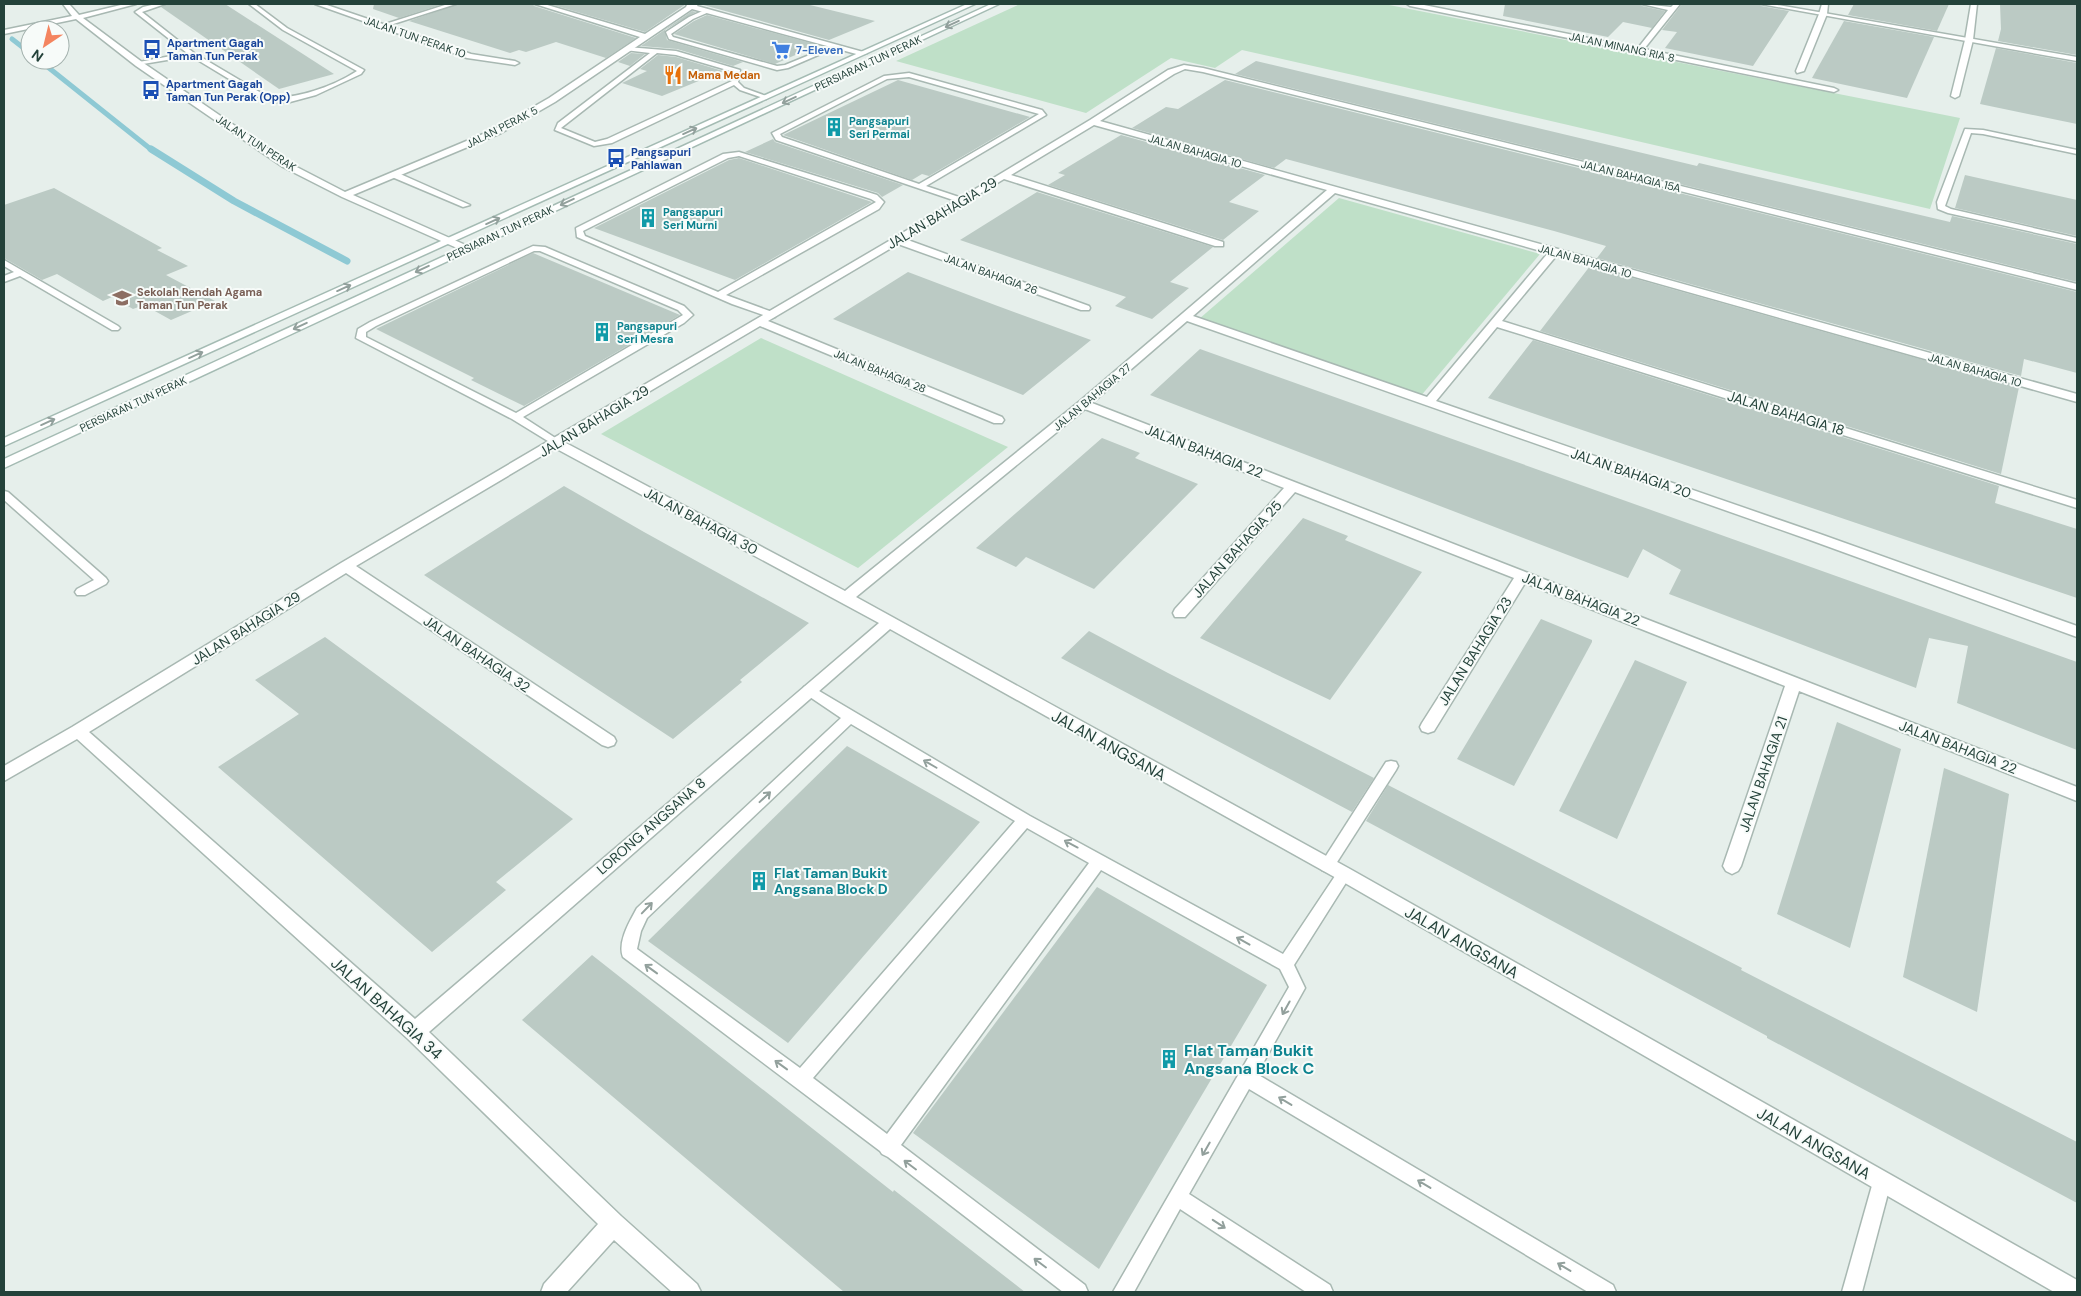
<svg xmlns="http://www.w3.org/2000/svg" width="2081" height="1296" viewBox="0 0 2081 1296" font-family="'DM Sans',sans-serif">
<rect width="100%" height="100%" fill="#e6efeb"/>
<g fill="#bfe0c8">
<polygon points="1020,4 1384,4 1960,118 1930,209 1353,75 1242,50 1215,68 1171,58 1086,113 896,61"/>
<polygon points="1339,198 1540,254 1420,397 1199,319"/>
<polygon points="761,338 1008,447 858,568 601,434"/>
</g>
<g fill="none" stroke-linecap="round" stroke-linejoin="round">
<g stroke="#8ec9d4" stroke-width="5">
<polyline points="12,39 30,53"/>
<polyline points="39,60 153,151"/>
</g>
<polyline stroke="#8ec9d4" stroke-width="7" points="151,149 234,201 347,261"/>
</g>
<g fill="#bbcac4">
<polygon points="167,4 225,4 334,74 279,89 161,7"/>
<polygon points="374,4 443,4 399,18 373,9"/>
<polygon points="458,4 533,4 534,6 636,38 606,58 556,42 526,52 519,50 510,53 409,21"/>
<polygon points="550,4 686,4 645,32"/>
<polygon points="700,4 806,4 875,21 829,40"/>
<polygon points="1505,4 1640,4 1642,6 1665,11 1652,28 1623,22 1608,37 1503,16"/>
<polygon points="1682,4 1759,4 1761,6 1789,11 1753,66 1665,48 1677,32 1662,30"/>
<polygon points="1854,4 1949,4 1937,31 1848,15"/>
<polygon points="2000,4 2077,4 2077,55 1998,41 2001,29"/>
<polygon points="692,11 696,12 665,30 667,40 743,62 733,66 677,49 641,46"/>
<polygon points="707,15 818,45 775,64 674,34 694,21"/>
<polygon points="1844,21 1934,37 1907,98 1812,78"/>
<polygon points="1996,48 2077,63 2077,124 1980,104"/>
<polygon points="631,53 645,54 630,66 618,62"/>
<polygon points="658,55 676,57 723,71 662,96 622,83 647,71 640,69"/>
<polygon points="1256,61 1697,166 1699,163 1950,222 1952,216 2077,244 2077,282 1235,74"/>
<polygon points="898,80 1030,117 929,176 922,174 912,180 783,135"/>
<polygon points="1225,80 2077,292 2077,373 2024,359 2021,376 1597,258 1606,246 1554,231 1286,159 1274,168 1132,128 1166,107 1178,109"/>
<polygon points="1121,135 1265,175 1229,202 1259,211 1223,240 1048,185 1065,175 1058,173"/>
<polygon points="773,139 775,142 903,185 882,197 878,193 745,152"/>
<polygon points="739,158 872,202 735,280 594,228 729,160"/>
<polygon points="1965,175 2077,200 2077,236 1955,208"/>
<polygon points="54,188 162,248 157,250 188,266 166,275 215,301 171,320 144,305 133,309 112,297 103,301 57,274 42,280 4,258 4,205"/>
<polygon points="1037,192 1213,247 1170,282 1189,288 1152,319 1115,306 1126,297 960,240"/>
<polygon points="533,253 680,315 524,406 471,380 474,378 376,329"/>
<polygon points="1590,266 2019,387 2001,474 1540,331"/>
<polygon points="908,272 995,305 1091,340 1023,395 833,319"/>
<polygon points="1533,340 1999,486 1995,503 2077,529 2077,598 1488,398"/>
<polygon points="1200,349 2077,662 2077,750 1957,703 1968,646 1929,638 1916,688 1669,594 1681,570 1643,549 1628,578 1150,395"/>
<polygon points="1102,438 1140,453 1135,458 1198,484 1094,589 1026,557 1016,567 976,548"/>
<polygon points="564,486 644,532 809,623 740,680 742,682 673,739 424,575"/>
<polygon points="1303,518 1348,536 1345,540 1422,572 1330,700 1200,638"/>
<polygon points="1541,619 1592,640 1592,642 1514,786 1457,759"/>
<polygon points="1089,631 1168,673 1374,778 1352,812 1061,658"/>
<polygon points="325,637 573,819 496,882 506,890 432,952 218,767 299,714 255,680"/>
<polygon points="1635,660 1687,682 1617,839 1559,811"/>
<polygon points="1837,722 1901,749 1850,948 1777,914"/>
<polygon points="847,746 980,822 788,1043 648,941"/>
<polygon points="1944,768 2009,794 1977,1012 1903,977"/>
<polygon points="1388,785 1742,968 1741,970 2077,1142 2077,1203 1767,1038 1767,1036 1366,821"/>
<polygon points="1097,887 1267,985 1099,1269 913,1133"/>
<polygon points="592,955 893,1192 894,1190 1025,1292 844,1292 522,1020"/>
</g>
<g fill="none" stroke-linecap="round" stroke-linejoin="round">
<g stroke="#a8b8b2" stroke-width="3">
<g id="lane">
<path d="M156,4H165L142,12L194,53L268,97C296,100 334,86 357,71L283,30L249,4H255L287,28L364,70L361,74L316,95L290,102H278L264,100L191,56L137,65V63L139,62L187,53L135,12L143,7Z"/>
<polygon points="448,4 456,4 384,27 379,26"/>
<polygon points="1761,4 1772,4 2077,57 2077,61"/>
<polygon points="707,9 709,12 693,19 671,34 673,37 777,66 785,65 834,45 839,46 788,68 777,70 669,39 666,32 689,17"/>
<path d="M627,47L676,51L740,70L738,82L744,88L769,97L766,99L740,90L734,85L612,143L594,146L555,130L558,123L650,53L625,50ZM657,53L676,55L734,72L732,81L607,139L595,142L561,128Z"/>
<path d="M909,73L1042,110L1046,115L926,186L965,199V203H962L776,140L772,133L884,76ZM909,77L1039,114L919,184L782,137L780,134L887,79Z"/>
<polygon points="1965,129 1983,130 2077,150 2077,154 1983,134 1971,133 1945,206 1951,209 2077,238 2077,242 1948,213 1938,209 1937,202"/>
<path d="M739,152L877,195L884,202L879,209L726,295L775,313V317H769L732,304L577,237L576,228L723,154ZM739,156L871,199L876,202L718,292L585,236L583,231L728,158Z"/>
<polygon points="392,173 398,173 470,205 463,207 392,177"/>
<path d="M533,246L545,247L684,306L693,315L684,323L523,417L560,441L561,443L560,445L556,446L512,419L356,338L358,329L370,322ZM534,251H540L678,310L683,315L516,413L366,337V332L376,326Z"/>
<polygon points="4,260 118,326 120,328 118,330 112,330 20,276 4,282 4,276 14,272 4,266"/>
<polygon points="4,491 8,492 106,578 108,581 106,584 85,595 77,595 75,592 77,589 94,580 4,500"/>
<path d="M809,685L1030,816L1283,954L1339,870L1344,868L1349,870L1351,874L1349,878L1294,965L1305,988L1257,1074L1613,1285L1616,1292H1588L1249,1089L1189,1194L1330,1285L1333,1292H1306L1180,1209L1134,1292H1113L1289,987L1280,969L1101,870L901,1145L1085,1285L1088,1292H1063L888,1157L882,1154L880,1151L623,957C617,942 630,921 637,908L841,718L804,693L803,690L804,687ZM851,724L1015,821L800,1068L637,949L641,931L647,918ZM1027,828L1089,863L887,1134L813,1078Z"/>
<polygon points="1391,761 1396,762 1398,766 1396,770 1332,870 1327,872 1322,870 1320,866 1322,862 1386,762"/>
<polygon points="1882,1173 1888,1176 1891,1182 1862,1292 1842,1292 1873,1182 1876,1176"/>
</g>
</g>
<g stroke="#a8b8b2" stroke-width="3">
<g id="street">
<polygon points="63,4 69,4 79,15 125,4 136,4 83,18 142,62 289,163 345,192 495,129 549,98 640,37 535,4 544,4 645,34 686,7 687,5 698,4 697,6 867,53 860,55 692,9 555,102 501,133 353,195 470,247 470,251 466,252 342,197 283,167 136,66 76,19 4,34 4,30 72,16"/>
<polygon points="315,4 324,4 471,54 515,61 519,63 515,65 467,58"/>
<polygon points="1407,4 1419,4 1638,48 1668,10 1642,4 1671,7 1674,4 1680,4 1644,49 1834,88 1838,90 1834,92 1410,6"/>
<polygon points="1822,4 1828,4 1827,14 1804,71 1797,73 1796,71 1819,14"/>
<polygon points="1971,4 1977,4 1973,40 1959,96 1955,98 1951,96 1965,40"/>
<path d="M1184,65L1203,68L2077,284V290L1203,72L1185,69L1174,74L1100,121L2077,394V402L1557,255L1502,321L2077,500V508L1497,327L1436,401L1820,534L2077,626V637L1810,540L1187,321L1092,403L2077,787V801L1799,691L1741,866L1738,871L1732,874L1726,871L1723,866L1785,686L1525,583L1434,731L1428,733L1422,731L1420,727L1422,723L1514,578L1295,492L1185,617H1175L1173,613L1175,609L1284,488L1085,409L856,597L1350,869L2077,1280V1292H2054L1338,879L890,629L429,1032L621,1216L697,1284L701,1292H672L614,1240L567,1292H541L544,1284L598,1224L408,1039L77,739L4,781V766L72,727L341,563L894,238L1090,120L1168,70ZM1094,125L1327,190L1080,401L845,591L564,442L760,326L994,423H1002L1004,420L1002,417L768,321L898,244L1081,310H1089L1090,308L1089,306L905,239L1004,179L1215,246H1223V242L1011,175ZM1335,193L1548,253L1427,397L1193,316ZM555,448L879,623L415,1019L89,732L346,573L602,745L608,747L614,745L616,741L614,737L356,566Z"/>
</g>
</g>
<g stroke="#a4bbb3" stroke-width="3">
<g id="secondary">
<polygon points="967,4 975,4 4,446 4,438"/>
<polygon points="991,4 999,4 4,468 4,459"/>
</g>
</g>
<use href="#lane" fill="#fff" fill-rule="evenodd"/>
<use href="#street" fill="#fff" fill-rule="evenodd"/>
<use href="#secondary" fill="#fff" fill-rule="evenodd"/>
</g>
<defs><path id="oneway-shaft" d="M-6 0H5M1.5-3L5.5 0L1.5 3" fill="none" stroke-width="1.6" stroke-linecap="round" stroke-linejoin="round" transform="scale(1.25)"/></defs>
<g stroke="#92a09c">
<use href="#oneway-shaft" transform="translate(952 24) rotate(155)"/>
<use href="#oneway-shaft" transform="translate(789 100) rotate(155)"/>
<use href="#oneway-shaft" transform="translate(690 131) rotate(-24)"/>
<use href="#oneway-shaft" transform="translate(567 202) rotate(155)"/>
<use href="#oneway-shaft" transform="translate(493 221) rotate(-24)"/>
<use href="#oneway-shaft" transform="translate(422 269) rotate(155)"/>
<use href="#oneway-shaft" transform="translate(344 288) rotate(-24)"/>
<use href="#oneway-shaft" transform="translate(300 326) rotate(155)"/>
<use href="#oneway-shaft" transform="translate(196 355) rotate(-24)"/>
<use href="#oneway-shaft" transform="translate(48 422) rotate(-24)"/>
<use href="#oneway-shaft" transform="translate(930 764) rotate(-150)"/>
<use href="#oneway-shaft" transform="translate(765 797) rotate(-43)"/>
<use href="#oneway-shaft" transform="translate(1071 844) rotate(-152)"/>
<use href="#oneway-shaft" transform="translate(647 908) rotate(-46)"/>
<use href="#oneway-shaft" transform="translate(1243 941) rotate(-151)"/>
<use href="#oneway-shaft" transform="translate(651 969) rotate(-144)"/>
<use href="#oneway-shaft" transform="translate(1286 1008) rotate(119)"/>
<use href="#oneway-shaft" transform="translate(781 1065) rotate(-144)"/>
<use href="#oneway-shaft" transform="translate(1285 1101) rotate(-149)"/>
<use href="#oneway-shaft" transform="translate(1206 1149) rotate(120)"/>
<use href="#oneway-shaft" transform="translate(910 1165) rotate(-143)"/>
<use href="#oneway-shaft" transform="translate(1424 1184) rotate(-149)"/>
<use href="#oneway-shaft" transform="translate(1219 1224) rotate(33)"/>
<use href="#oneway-shaft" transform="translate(1040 1263) rotate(-143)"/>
<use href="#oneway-shaft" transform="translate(1564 1267) rotate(-149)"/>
</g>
<defs>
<g id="bus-bare" transform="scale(1.5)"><path d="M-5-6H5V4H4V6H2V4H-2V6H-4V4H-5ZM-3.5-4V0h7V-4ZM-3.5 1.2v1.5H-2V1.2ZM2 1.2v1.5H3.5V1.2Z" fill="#1a4fb4" stroke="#f7fbf9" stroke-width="2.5" paint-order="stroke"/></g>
<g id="supermarket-bare" transform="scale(1.5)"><path d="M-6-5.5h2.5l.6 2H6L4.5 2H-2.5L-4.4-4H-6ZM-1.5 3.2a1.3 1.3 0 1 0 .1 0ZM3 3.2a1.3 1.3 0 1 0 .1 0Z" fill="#3f7fe0" stroke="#f7fbf9" stroke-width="2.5" paint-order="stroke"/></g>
<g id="restaurant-bare" transform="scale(1.5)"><path d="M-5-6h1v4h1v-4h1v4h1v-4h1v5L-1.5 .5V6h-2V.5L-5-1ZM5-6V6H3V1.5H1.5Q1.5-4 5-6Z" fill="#e8710a" stroke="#f7fbf9" stroke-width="2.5" paint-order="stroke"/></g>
<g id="building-bare" transform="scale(1.5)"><path d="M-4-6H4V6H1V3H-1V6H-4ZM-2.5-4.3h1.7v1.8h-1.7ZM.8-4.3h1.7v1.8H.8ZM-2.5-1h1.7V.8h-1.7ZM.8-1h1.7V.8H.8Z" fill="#0f9aa8" stroke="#f7fbf9" stroke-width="2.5" paint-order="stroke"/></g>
<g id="school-bare" transform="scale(1.5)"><path d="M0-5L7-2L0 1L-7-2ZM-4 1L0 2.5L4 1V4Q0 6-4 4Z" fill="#8d6e63" stroke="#f7fbf9" stroke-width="2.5" paint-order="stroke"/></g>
</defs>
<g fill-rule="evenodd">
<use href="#bus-bare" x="152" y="49"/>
<use href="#supermarket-bare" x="781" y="50"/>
<use href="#restaurant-bare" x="673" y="75"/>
<use href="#bus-bare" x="151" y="90"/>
<use href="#building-bare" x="834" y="127"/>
<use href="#bus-bare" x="616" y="158"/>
<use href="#building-bare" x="648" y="218"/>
<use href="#school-bare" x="122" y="298"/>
<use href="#building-bare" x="602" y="332"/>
<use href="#building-bare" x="759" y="881"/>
<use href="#building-bare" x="1169" y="1059"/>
</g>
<g text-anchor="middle" stroke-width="4" stroke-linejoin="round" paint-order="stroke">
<g font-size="11" fill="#24423a" stroke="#f7fbf9">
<text transform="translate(415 37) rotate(19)" y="4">JALAN TUN PERAK 10</text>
<text transform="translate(1622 47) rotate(12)" y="4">JALAN MINANG RIA 8</text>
<text transform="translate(868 63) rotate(-25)" y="4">PERSIARAN TUN PERAK</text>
<text transform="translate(502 127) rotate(-27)" y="4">JALAN PERAK 5</text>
<text transform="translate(256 143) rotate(33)" y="4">JALAN TUN PERAK</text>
<text transform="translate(1195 151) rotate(16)" y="4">JALAN BAHAGIA 10</text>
<text transform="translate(1631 176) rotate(14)" y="4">JALAN BAHAGIA 15A</text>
<text transform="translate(500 233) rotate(-25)" y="4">PERSIARAN TUN PERAK</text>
<text transform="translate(1585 261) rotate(16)" y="4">JALAN BAHAGIA 10</text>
<text transform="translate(991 274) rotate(20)" y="4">JALAN BAHAGIA 26</text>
<text transform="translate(1975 370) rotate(16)" y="4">JALAN BAHAGIA 10</text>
<text transform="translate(880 371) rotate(22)" y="4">JALAN BAHAGIA 28</text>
<text transform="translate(1092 397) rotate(-40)" y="4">JALAN BAHAGIA 27</text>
<text transform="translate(133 404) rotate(-25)" y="4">PERSIARAN TUN PERAK</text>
</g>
<g font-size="11" font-weight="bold" fill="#164399" stroke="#f7fbf9" text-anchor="start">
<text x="167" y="47">Apartment Gagah<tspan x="167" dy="13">Taman Tun Perak</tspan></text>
<text x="166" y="88">Apartment Gagah<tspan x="166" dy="13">Taman Tun Perak (Opp)</tspan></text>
<text x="631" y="156">Pangsapuri<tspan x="631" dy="13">Pahlawan</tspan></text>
</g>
<g font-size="11" font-weight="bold" fill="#366cbe" stroke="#f7fbf9" text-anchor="start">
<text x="796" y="54">7-Eleven</text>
</g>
<g font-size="11" font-weight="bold" fill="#c56008" stroke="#f7fbf9" text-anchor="start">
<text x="688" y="79">Mama Medan</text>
</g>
<g font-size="11" font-weight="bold" fill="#0d838f" stroke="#f7fbf9" text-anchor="start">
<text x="849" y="125">Pangsapuri<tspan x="849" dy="13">Seri Permai</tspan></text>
<text x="663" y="216">Pangsapuri<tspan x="663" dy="13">Seri Murni</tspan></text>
<text x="617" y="330">Pangsapuri<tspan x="617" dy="13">Seri Mesra</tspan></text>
</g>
<g font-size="11" font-weight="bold" fill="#785e54" stroke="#f7fbf9" text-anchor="start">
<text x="137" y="296">Sekolah Rendah Agama<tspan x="137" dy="13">Taman Tun Perak</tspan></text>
</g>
<g font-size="14" fill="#24423a" stroke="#f7fbf9">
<text transform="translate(942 213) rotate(-31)" y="5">JALAN BAHAGIA 29</text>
<text transform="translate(1786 413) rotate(17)" y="5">JALAN BAHAGIA 18</text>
<text transform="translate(594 421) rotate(-31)" y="5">JALAN BAHAGIA 29</text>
<text transform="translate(1204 451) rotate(21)" y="5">JALAN BAHAGIA 22</text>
<text transform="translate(1631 473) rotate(19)" y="5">JALAN BAHAGIA 20</text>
<text transform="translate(701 521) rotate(28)" y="5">JALAN BAHAGIA 30</text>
<text transform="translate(1237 549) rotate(-48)" y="5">JALAN BAHAGIA 25</text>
<text transform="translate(1581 599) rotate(21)" y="5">JALAN BAHAGIA 22</text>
<text transform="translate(246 628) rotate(-32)" y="5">JALAN BAHAGIA 29</text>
<text transform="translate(1475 651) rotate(-58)" y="5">JALAN BAHAGIA 23</text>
<text transform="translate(477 654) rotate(34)" y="5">JALAN BAHAGIA 32</text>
<text transform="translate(1958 747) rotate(21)" y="5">JALAN BAHAGIA 22</text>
<text transform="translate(1763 774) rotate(-71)" y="5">JALAN BAHAGIA 21</text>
<text transform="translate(651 826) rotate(-41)" y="5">LORONG ANGSANA 8</text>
</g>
<g font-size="14" font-weight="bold" fill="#0d838f" stroke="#f7fbf9" text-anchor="start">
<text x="774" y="878">Flat Taman Bukit<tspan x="774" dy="16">Angsana Block D</tspan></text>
</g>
<g font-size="16" fill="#24423a" stroke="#f7fbf9">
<text transform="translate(1109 745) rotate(29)" y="6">JALAN ANGSANA</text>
<text transform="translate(1462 942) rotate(30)" y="6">JALAN ANGSANA</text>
<text transform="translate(387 1008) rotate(42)" y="6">JALAN BAHAGIA 34</text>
<text transform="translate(1814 1143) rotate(30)" y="6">JALAN ANGSANA</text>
</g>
<g font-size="16" font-weight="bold" fill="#0d838f" stroke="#f7fbf9" text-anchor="start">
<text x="1184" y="1056">Flat Taman Bukit<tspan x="1184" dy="18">Angsana Block C</tspan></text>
</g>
</g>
<rect width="2081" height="1296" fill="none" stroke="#24423a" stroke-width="10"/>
<g transform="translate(45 45) rotate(215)"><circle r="24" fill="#f7fbf9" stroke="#a3b1ad"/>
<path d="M0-4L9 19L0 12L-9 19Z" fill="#f4845f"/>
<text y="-8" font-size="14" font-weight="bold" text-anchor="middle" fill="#24423a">N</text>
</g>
</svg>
